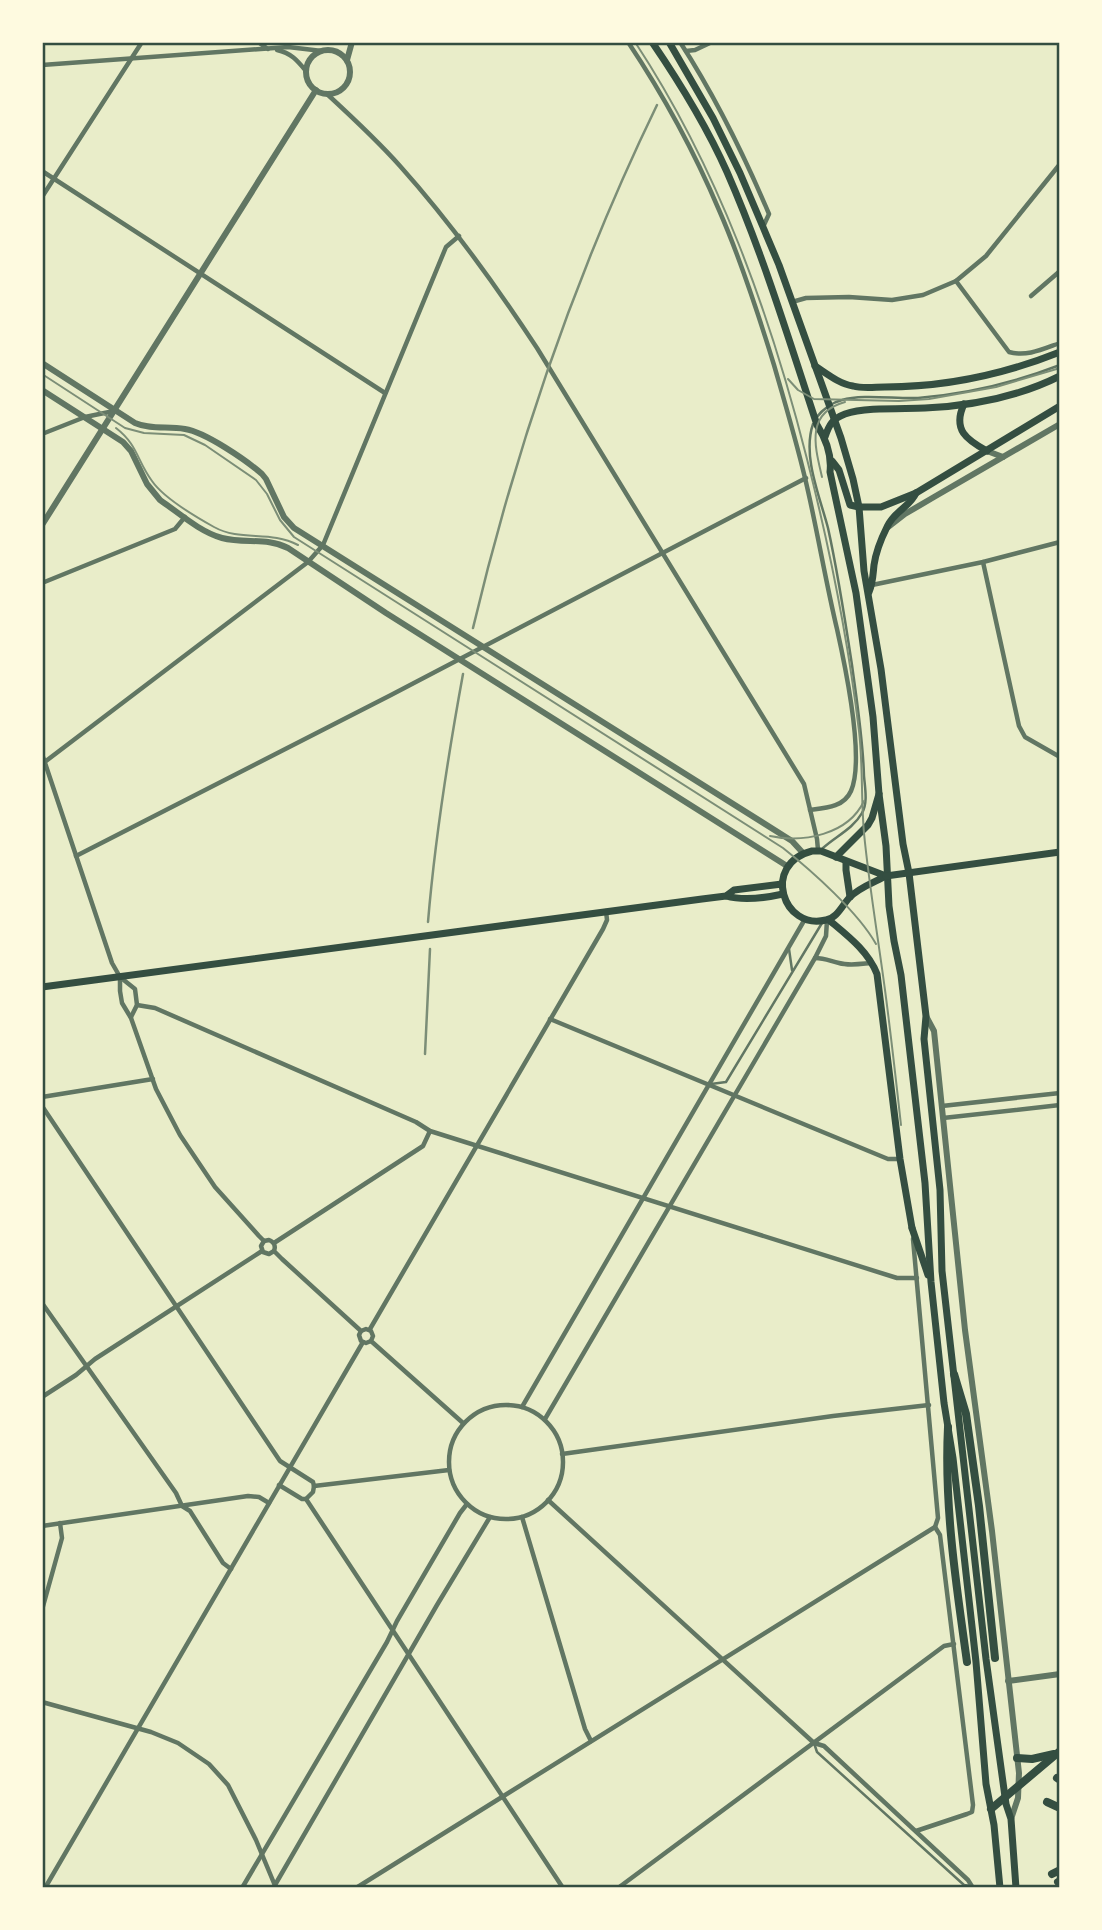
<svg xmlns="http://www.w3.org/2000/svg" width="1102" height="1930" viewBox="0 0 1102 1930" font-family="'Times New Roman',serif">
<rect width="100%" height="100%" fill="#e9edc9"/>
<g fill="none" stroke-linecap="round" stroke-linejoin="round">
<g stroke="#617663" stroke-width="2.5">
<path d="M816,418C823,409 830,403 842,400C862,394 895,399 918,398C965,394 1016,382 1060,365"/>
<path d="M813,424C802,456 820,497 828,528C838,573 845,619 852,665C857,702 863,739 864,776C865,788 868,803 862,813C853,829 836,836 823,848"/>
<polyline points="789,949 792,970"/>
<polyline points="711,1084 726,1082 822,923"/>
<polyline points="814,1743 817,1752 964,1885 971,1886"/>
</g>
<g stroke="#617663" stroke-width="4.5">
<polyline points="258,42 268,49"/>
<path d="M628,42C664,96 694,151 719,210C741,260 758,313 774,365C785,403 796,440 805,478C817,528 825,579 837,629C845,665 865,759 851,791C844,807 826,808 810,810"/>
<path d="M680,42C715,96 744,155 769,214L763,227"/>
<path d="M277,50C291,53 297,60 306,71"/>
<polyline points="686,51 695,50 712,42"/>
<polyline points="42,65 288,47 322,51"/>
<path d="M327,94C352,117 377,140 400,166C451,223 495,284 537,348L804,784L817,839L818,850"/>
<polyline points="42,171 385,393"/>
<polyline points="42,197 142,42"/>
<path d="M956,281L1009,352C1027,357 1043,349 1060,343"/>
<polyline points="1031,296 1060,271"/>
<polyline points="792,302 806,298 849,297 892,300 923,295 956,281 986,256 1060,164"/>
<polyline points="42,434 85,417 114,411"/>
<polyline points="983,562 1019,726 1025,737 1060,757"/>
<polyline points="42,583 175,529 185,517"/>
<polyline points="872,585 983,562 1060,542"/>
<polyline points="42,754 112,963 120,977 135,989 137,1005 131,1017"/>
<polyline points="42,764 308,562 323,545 446,247 459,236"/>
<polyline points="76,856 391,695 806,478"/>
<path d="M815,958C825,958 830,961 839,963C849,966 860,964 871,963"/>
<path d="M120,977V991L122,1003L131,1018L156,1089L180,1135L215,1187L259,1236L264,1241L269,1240C274,1242 276,1246 274,1251L282,1259L361,1331L366,1329L371,1331L373,1336L371,1341L463,1423"/>
<polyline points="137,1005 155,1008 416,1122 430,1131 897,1278 917,1278"/>
<polyline points="550,1019 888,1159 899,1159"/>
<polyline points="42,1097 153,1079"/>
<polyline points="42,1106 280,1461 313,1482 314,1486"/>
<polyline points="942,1106 1060,1093"/>
<polyline points="943,1118 1060,1105"/>
<polyline points="264,1241 261,1246 263,1252 269,1254 274,1251"/>
<polyline points="274,1243 423,1146 430,1131"/>
<polyline points="42,1303 176,1493 182,1506 190,1511 223,1563 231,1569"/>
<polyline points="370,1329 603,929 607,920 606,911"/>
<polyline points="361,1331 359,1335 361,1341 366,1343 371,1341"/>
<polyline points="42,1397 76,1375 95,1359 262,1251"/>
<circle cx="506" cy="1462" r="57"/>
<polyline points="522,1407 805,919"/>
<polyline points="545,1419 815,958 826,936 827,920"/>
<polyline points="562,1454 833,1416 929,1405"/>
<polyline points="279,1485 302,1499 306,1499 563,1888"/>
<polyline points="314,1486 449,1470"/>
<polyline points="306,1499 313,1492 314,1486"/>
<polyline points="548,1500 814,1743 824,1746 968,1880 973,1888"/>
<polyline points="522,1517 585,1729 591,1741"/>
<polyline points="42,1526 248,1496 259,1497 269,1503"/>
<polyline points="42,1610 62,1538 60,1523"/>
<polyline points="42,1702 151,1732 178,1743 209,1764 228,1785 256,1840 276,1888"/>
<polyline points="916,1831 967,1814 972,1812 973,1805 940,1535 935,1527"/>
<polyline points="275,1885 437,1605 490,1517"/>
<polyline points="45,1888 363,1342"/>
<polyline points="242,1888 387,1642 397,1621 460,1513 467,1504"/>
<polyline points="356,1888 935,1527 938,1518 913,1239"/>
<polyline points="618,1888 944,1646 954,1644"/>
</g>
<g stroke="#617663" stroke-width="6">
<circle cx="328" cy="72" r="22"/>
<polyline points="347,60 352,42"/>
<path d="M42,363L135,423C151,430 167,426 185,429C205,432 246,460 262,474L266,479L284,517L294,528L792,841L803,853"/>
<path d="M42,390L123,442L131,451L147,484L160,500C179,513 200,532 222,538C245,544 267,537 288,548L386,613L787,866"/>
<polyline points="987,451 1003,457"/>
<polyline points="42,525 316,90"/>
<polyline points="887,528 905,514 934,497 1060,424"/>
<polyline points="926,1016 934,1031 965,1330 992,1531 1019,1773 1018,1798 1011,1819"/>
<polyline points="1008,1681 1060,1674"/>
</g>
<g stroke="#344e41" stroke-width="7">
<path d="M812,851H821L886,876C875,882 858,888 849,898C842,906 837,918 826,920C783,931 761,864 812,851Z"/>
<polyline points="836,857 868,825 872,818 879,794"/>
<polyline points="846,862 846,870 850,897"/>
<path d="M726,896C744,901 765,898 783,894"/>
<path d="M829,920C848,936 868,951 877,974L900,1159L912,1228"/>
<polyline points="42,987 702,899 726,896 734,890 782,884"/>
</g>
<g stroke="#344e41" stroke-width="7">
<path d="M652,42C680,83 707,127 727,172C763,254 789,340 817,425C826,439 832,454 830,472L856,593L873,717L879,794L886,846L889,906L894,941L901,975L925,1183L931,1282L944,1403L953,1458L976,1662L986,1784L994,1825L1000,1888"/>
<polyline points="669,42 713,118 740,173 763,227 779,265 841,438 853,479 859,507 864,571 881,669 903,844 909,873 926,1016 924,1039 940,1190 942,1271 986,1659 1006,1804 1011,1819 1016,1888"/>
<path d="M815,366C826,373 839,384 853,386C863,389 875,387 885,387C945,387 1005,374 1060,352"/>
<path d="M964,404C952,430 967,440 987,451"/>
<path d="M825,437C829,425 832,419 845,414C865,407 903,409 925,408C971,406 1018,397 1060,376"/>
<polyline points="832,461 839,470 850,505 859,507 881,507 916,493 1060,406"/>
<path d="M869,592C873,583 873,574 874,565C876,551 881,539 887,527C894,511 909,508 916,493"/>
<polyline points="886,876 1060,852"/>
<polyline points="912,1228 928,1275"/>
</g>
<g stroke="#344e41" stroke-width="8">
<polyline points="954,1374 966,1414 979,1506 995,1658"/>
<path d="M948,1427C944,1505 956,1584 967,1662"/>
<polyline points="1017,1758 1032,1759 1054,1754"/>
<polyline points="1057,1778 1060,1780"/>
<polyline points="1047,1802 1060,1808"/>
<polyline points="991,1809 1060,1751"/>
<polyline points="1052,1874 1060,1870"/>
<polyline points="1058,1882 1060,1881"/>
</g>
<g stroke="#7c8e77" stroke-width="2">
<path d="M635,42C718,168 770,313 807,459C830,549 848,639 859,731C863,765 861,799 864,833C869,885 878,937 885,990C891,1035 896,1080 901,1125"/>
<path d="M42,374L125,428L144,433L184,435L205,445L256,480L267,494L280,520L294,537L783,848C812,871 858,912 876,944"/>
<polyline points="788,379 798,390 814,399 899,401 929,399 996,387 1060,368"/>
<path d="M116,428C138,445 137,461 152,481C163,497 196,517 214,527C241,542 270,530 298,545"/>
<path d="M822,477C815,447 805,413 845,402"/>
<path d="M770,836C803,843 848,835 864,801"/>
</g>
<g stroke="#7c8e77" stroke-width="2.5">
<path d="M473,628C516,447 576,272 657,105"/>
<path d="M428,922C435,838 448,756 463,674"/>
<polyline points="425,1054 430,949"/>
</g>
</g>
<rect width="1102" height="1930" fill="none" stroke="#fefae0" stroke-width="88"/>
<rect x="44" y="44" width="1014" height="1842" fill="none" stroke="#344e41" stroke-width="2.5"/>
</svg>
